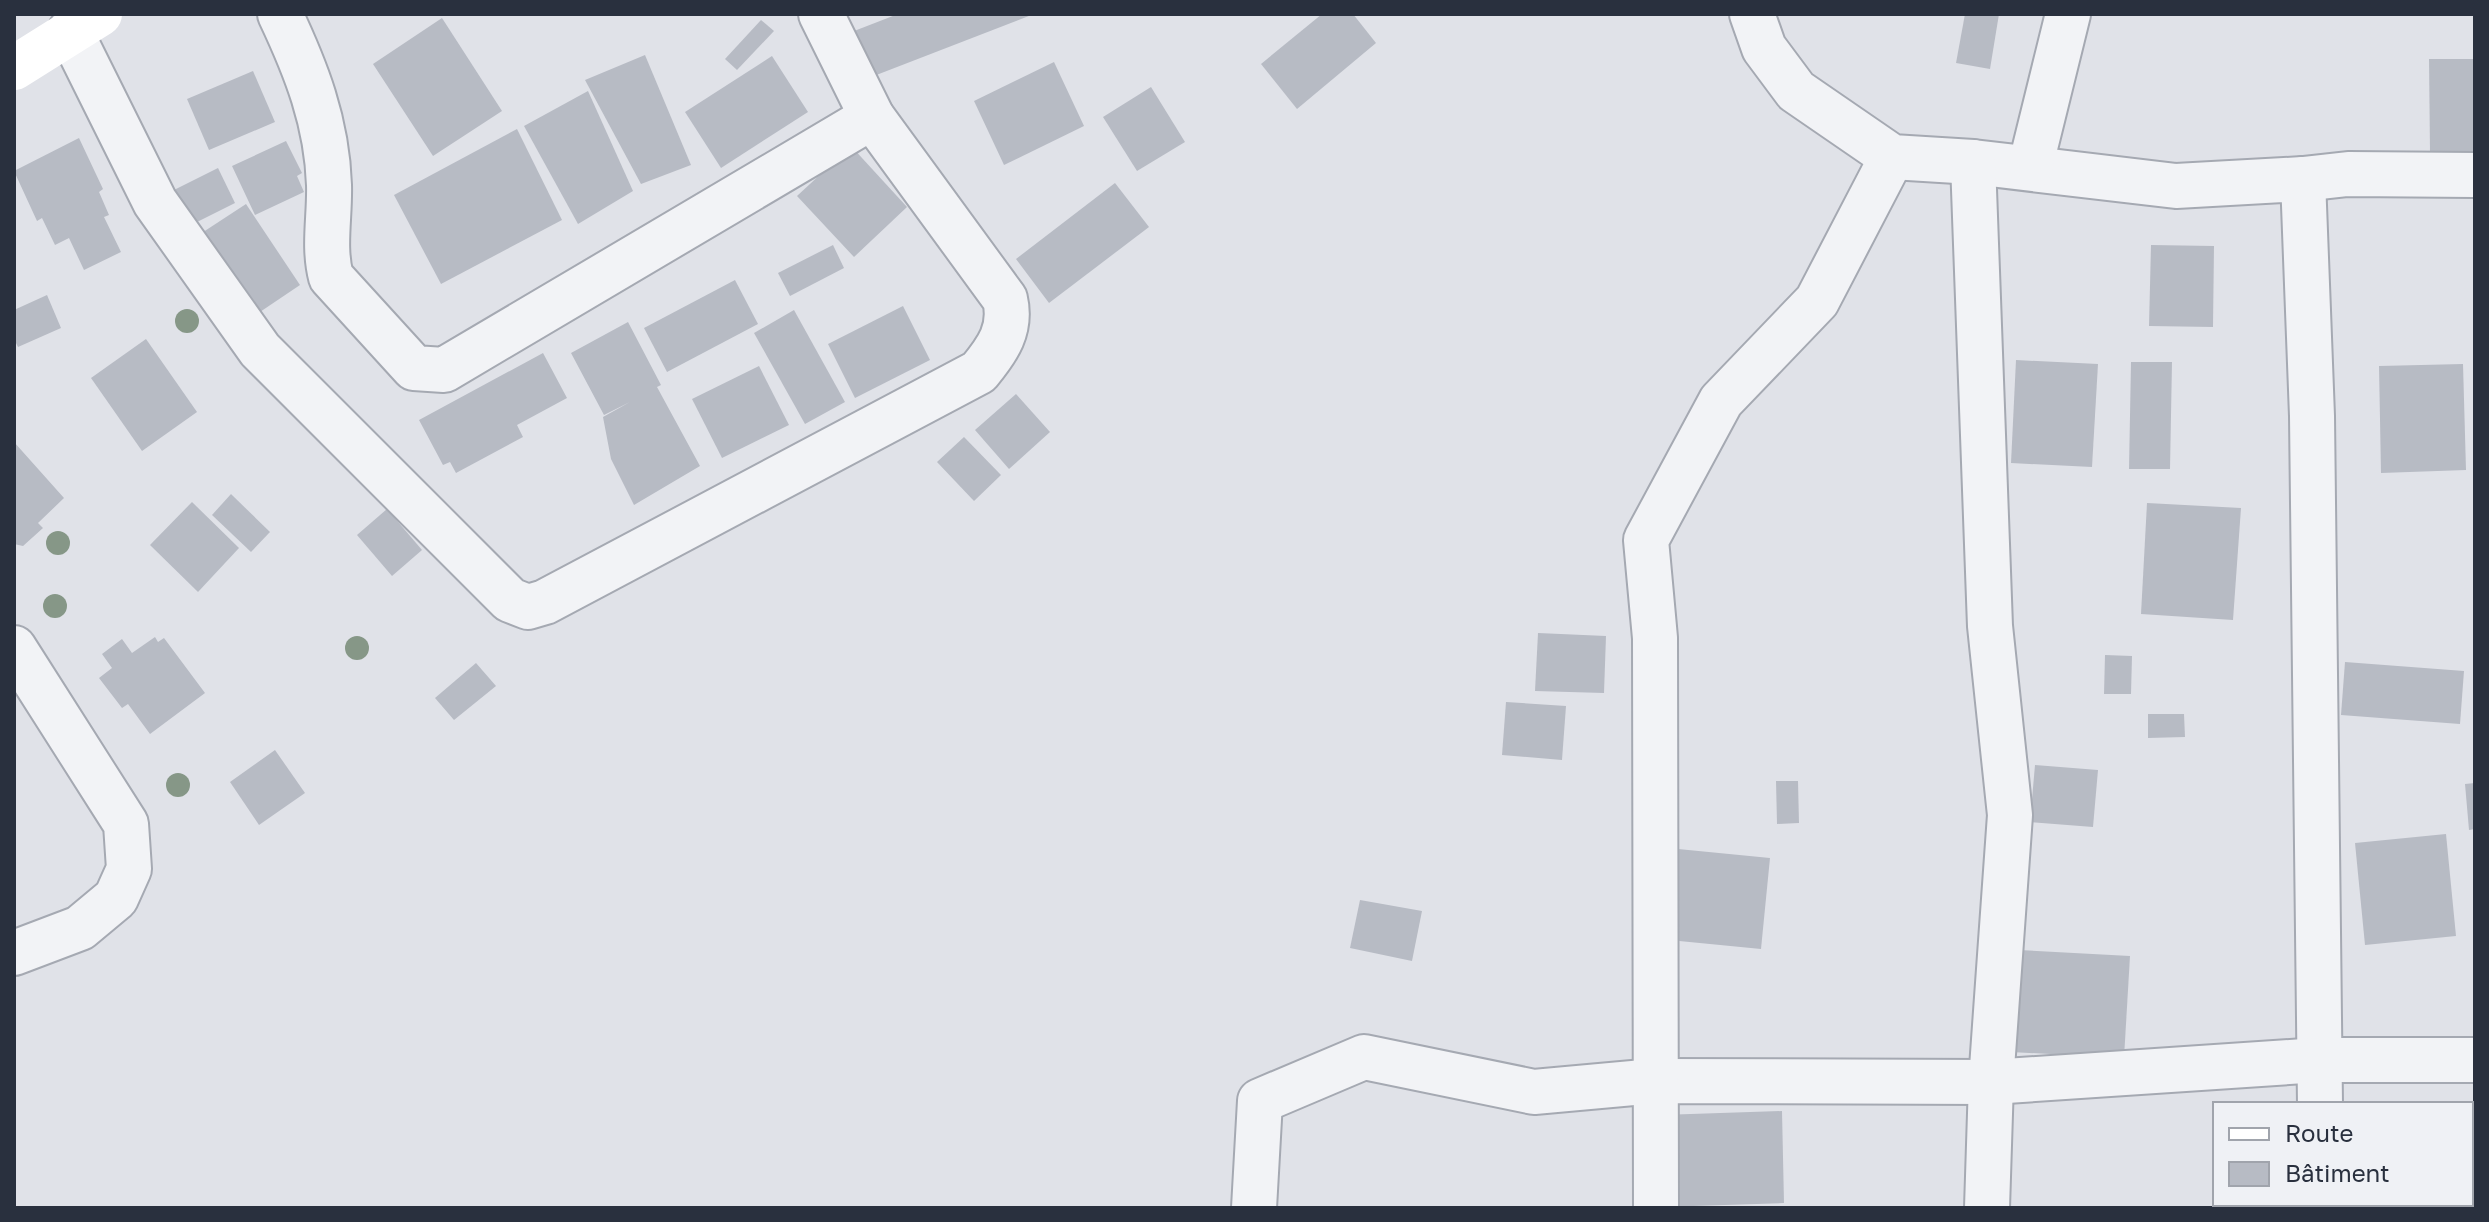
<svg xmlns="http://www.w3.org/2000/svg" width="2489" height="1222" viewBox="0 0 2489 1222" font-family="'Golos Text',sans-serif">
<rect width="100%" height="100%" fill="#e0e2e8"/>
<g fill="#b7bbc4">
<polygon points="898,14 1034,14 866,79 849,33"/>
<polygon points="1322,14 1353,14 1376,43 1297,109 1261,64"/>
<polygon points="1965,14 1999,14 1990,69 1956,63"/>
<polygon points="442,18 502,111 433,156 373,64"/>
<polygon points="761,20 774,31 737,70 725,59"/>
<polygon points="645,55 691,165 641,184 585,80"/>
<polygon points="772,56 808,112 721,168 685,112"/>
<polygon points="2429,59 2475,59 2475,152 2430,153"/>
<polygon points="1054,62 1084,126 1004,165 974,101"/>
<polygon points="253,71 275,122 209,150 187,99"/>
<polygon points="1151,87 1185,142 1137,171 1103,117"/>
<polygon points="588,91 633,191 578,224 524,126"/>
<polygon points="517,129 562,220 441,284 394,195"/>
<polygon points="79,138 103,189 99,192 109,215 104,217 121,252 84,270 69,238 55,245 42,218 37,221 14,171"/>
<polygon points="286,141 302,173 297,176 304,192 255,215 232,166"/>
<polygon points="851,146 907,207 854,257 797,196"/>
<polygon points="218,168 235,203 189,226 172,191"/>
<polygon points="1115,183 1149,227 1049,303 1016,259"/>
<polygon points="246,204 300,285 245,322 191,240"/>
<polygon points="833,245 844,268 790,296 778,273"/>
<polygon points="2151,245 2214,246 2213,327 2149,326"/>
<polygon points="735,280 758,324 667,372 644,328"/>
<polygon points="47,295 61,328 18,347 14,339 14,310"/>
<polygon points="903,306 930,360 855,398 828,344"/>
<polygon points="794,310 845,402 805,424 754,333"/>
<polygon points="628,322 661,385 657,387 700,466 634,505 611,459 603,417 630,402 604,415 571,353"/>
<polygon points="146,339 197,412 142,451 91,378"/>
<polygon points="543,353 567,398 517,425 523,437 456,473 450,462 443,465 419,420"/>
<polygon points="2016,360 2098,364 2092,467 2011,463"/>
<polygon points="2131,362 2172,362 2170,469 2129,469"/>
<polygon points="2463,364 2466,470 2381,473 2379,366"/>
<polygon points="759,366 789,425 722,458 692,399"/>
<polygon points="1016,394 1050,432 1009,469 975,430"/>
<polygon points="964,437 1001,475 974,501 937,462"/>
<polygon points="14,442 64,498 38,523 43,528 23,546 14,544"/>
<polygon points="231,494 270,532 251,552 212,515"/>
<polygon points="192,502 239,548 198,592 150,545"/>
<polygon points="2147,503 2241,508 2233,620 2141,614"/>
<polygon points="387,509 422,550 392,576 357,535"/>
<polygon points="1538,633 1606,636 1604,693 1535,691"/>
<polygon points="155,637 158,642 164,638 205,693 150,734 128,704 122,708 99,678 112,668 102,654 122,639 132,653"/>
<polygon points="2105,655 2132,656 2131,694 2104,694"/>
<polygon points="2345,662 2464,671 2460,724 2341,715"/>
<polygon points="476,663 496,686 454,720 435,698"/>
<polygon points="1506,702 1566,706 1562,760 1502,755"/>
<polygon points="2148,714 2184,714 2185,737 2148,738"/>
<polygon points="275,750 305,793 259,825 230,782"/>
<polygon points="2035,765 2098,770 2093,827 2030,822"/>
<polygon points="1776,781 1798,781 1799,823 1777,824"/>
<polygon points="2475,783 2475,829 2469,830 2465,784"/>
<polygon points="2446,834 2456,936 2365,945 2355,843"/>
<polygon points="1678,849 1770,858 1761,949 1669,940"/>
<polygon points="1360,900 1422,911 1412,961 1350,948"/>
<polygon points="1999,949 2130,956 2124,1058 1992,1051"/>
<polygon points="1782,1111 1784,1203 1662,1207 1661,1115"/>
<polygon points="2361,1204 2441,1204 2442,1208 2361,1208"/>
</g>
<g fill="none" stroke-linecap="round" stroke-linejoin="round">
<g stroke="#a5a9b2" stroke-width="48">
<g id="street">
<path d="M280,14C306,69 327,122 329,185C330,216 323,247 331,277L414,368L444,370L872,117"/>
<polyline points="1752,14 1764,48 1796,91 1892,157 1973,162 2176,186 2303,179 2312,416 2320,1104"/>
<path d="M70,31L155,202L260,350L510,600L528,607L545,602L979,372C998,349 1012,329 1005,299L872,117L821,14"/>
<polyline points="1973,162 1990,626 2010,815 1991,1082 1987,1208"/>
<polyline points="2030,168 2068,14"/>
<polyline points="2303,179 2348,174 2475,175"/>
<polyline points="14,648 126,824 129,869 116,898 80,928 14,953"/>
<polyline points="2321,1204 2321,1208"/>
<polyline points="1254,1208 1260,1101 1364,1057 1534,1092 1655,1081 1991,1082 2319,1060 2475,1060"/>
<polyline points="1656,1208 1655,638 1646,540 1721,401 1817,301 1892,157"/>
</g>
</g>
<use href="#street" stroke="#f2f3f6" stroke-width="44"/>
<polyline stroke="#fff" stroke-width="44" points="14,68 100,14"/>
</g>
<g fill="#869787">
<circle cx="187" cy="321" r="12"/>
<circle cx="58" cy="543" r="12"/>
<circle cx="55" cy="606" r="12"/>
<circle cx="357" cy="648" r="12"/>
<circle cx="178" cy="785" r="12"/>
</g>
<rect width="2489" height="1222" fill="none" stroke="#29303e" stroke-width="32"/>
<rect x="2213" y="1102" width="260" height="104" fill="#eff1f5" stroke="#a0a4ac" stroke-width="2"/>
<rect x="2229" y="1128" width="40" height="12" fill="#ffffff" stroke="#a0a4ac" stroke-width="2"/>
<text x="2285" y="1142" font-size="24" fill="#29303e">Route</text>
<rect x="2229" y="1162" width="40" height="24" fill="#b7bbc4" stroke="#a0a4ac" stroke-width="2"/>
<text x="2285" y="1182" font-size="24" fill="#29303e">Bâtiment</text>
</svg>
